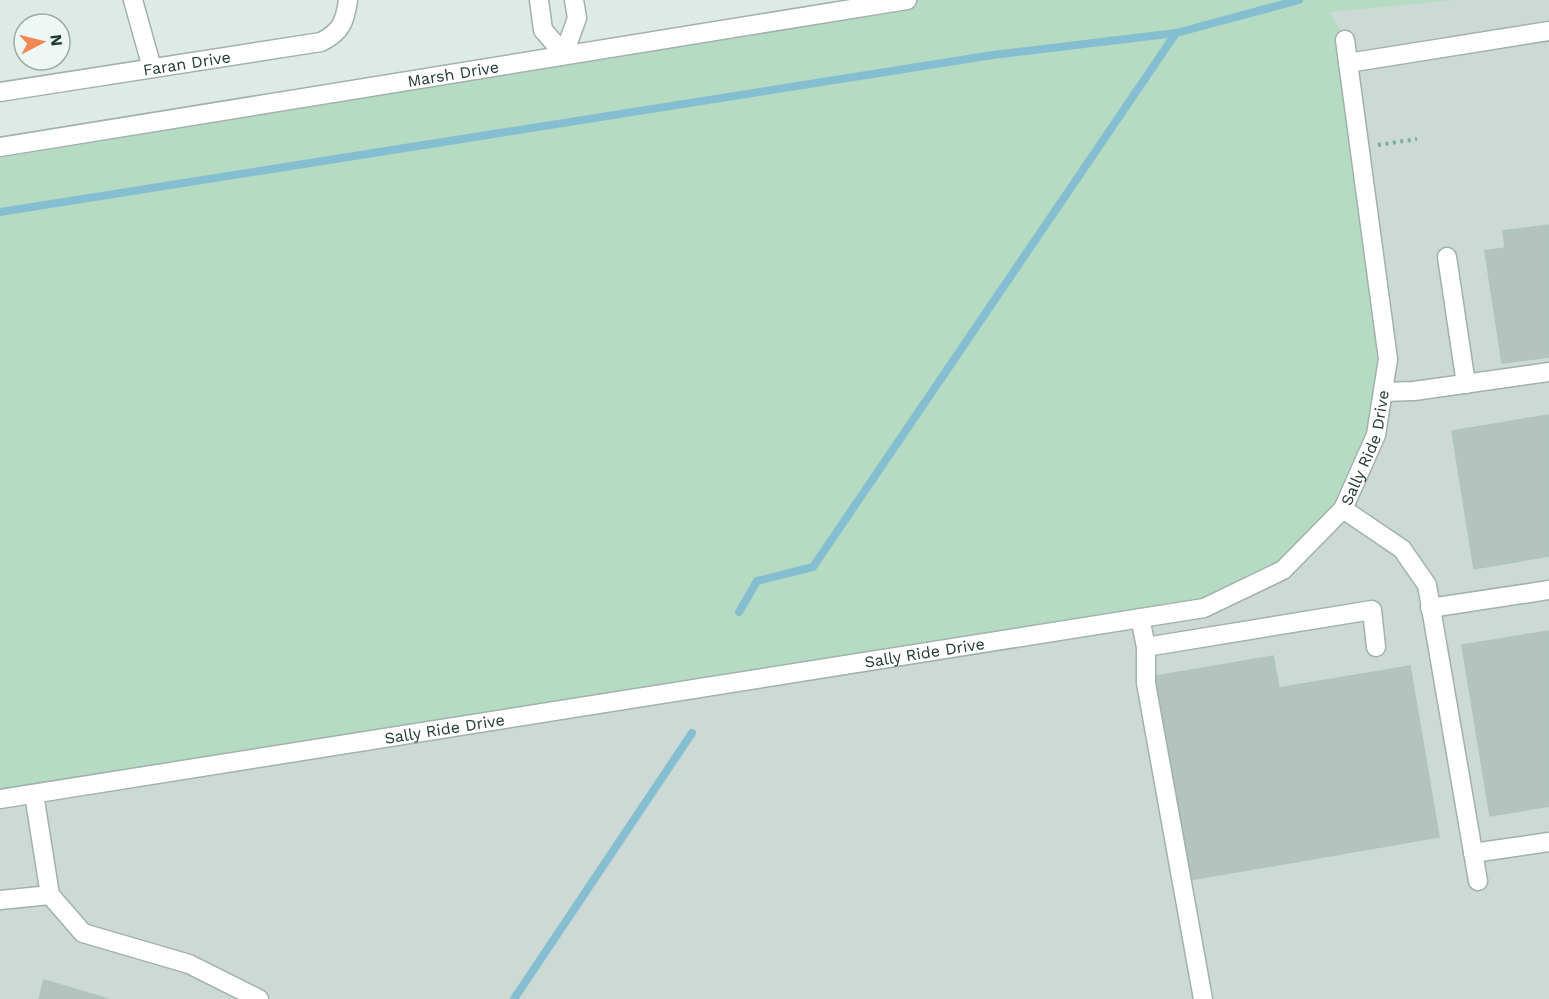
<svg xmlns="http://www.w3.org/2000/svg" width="1549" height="999" viewBox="0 0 1549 999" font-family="'Work Sans',sans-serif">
<rect width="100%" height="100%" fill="#deeae5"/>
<polygon fill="#ccd9d5" points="1328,0 1549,0 1549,999 0,999 0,799 1330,12"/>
<polygon fill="#b6dbc3" points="914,0 1456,0 1330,12 1345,40 1388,359 1376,435 1343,509 1283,570 1204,608 0,799 0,148"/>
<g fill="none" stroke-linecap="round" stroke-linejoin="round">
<g stroke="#85bed0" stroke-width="8">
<polyline points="0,212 993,55 1176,33 1299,0"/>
<polyline points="739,612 757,581 813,567 1176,33"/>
<polyline points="514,999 692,733"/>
</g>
</g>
<g fill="#b3c4bf" stroke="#b1c3bd" stroke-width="1.5">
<polygon points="1549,225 1549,357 1502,363 1485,251 1505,248 1503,231"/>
<polygon points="1549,415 1549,556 1474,569 1452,431"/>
<polygon points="1549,631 1549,806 1490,816 1462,645"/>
<polygon points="1273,656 1279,688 1410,666 1439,837 1190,880 1156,676"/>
<polygon points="44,980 108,999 39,999"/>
</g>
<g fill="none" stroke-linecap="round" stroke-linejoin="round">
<g stroke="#a1b1ac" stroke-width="21">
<g id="minor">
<polyline points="133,0 152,68"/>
<polyline points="539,0 543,30 564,54 577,18 574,0"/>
<polyline points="1348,63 1549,31"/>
<path id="s1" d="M0,92L321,42C341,32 345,22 348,0"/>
<path id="s2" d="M0,147L907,0"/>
<polyline points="1447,257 1466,384"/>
<polyline points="1383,392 1414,391 1549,372"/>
<polyline points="1343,509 1402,549 1427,585 1478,881"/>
<polyline points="1430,608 1549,590"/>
<polyline points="1140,618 1146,647 1146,683 1203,999"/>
<polyline points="1146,647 1372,610 1376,647"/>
<polyline points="34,794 50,895 83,933 189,964 259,999"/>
<path id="s3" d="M0,799L1204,608L1283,570L1343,509L1376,435L1388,359L1345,40"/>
<polyline points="1473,853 1549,842"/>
<polyline points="0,900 50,895"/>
</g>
</g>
<polyline stroke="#7eaea3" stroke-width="4" stroke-dasharray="3 4.5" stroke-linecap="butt" points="1378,145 1417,139"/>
<use href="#minor" stroke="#fff" stroke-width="18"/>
</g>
<g text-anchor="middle" stroke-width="4.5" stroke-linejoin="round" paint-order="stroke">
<g font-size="16" fill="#203934" stroke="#eef7f3">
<text dy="6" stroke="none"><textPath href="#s1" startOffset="189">Faran Drive</textPath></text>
<text dy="6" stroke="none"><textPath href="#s2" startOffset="459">Marsh Drive</textPath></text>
<text dy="6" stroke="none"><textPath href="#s3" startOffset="1458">Sally Ride Drive</textPath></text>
<text dy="6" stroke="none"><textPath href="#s3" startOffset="936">Sally Ride Drive</textPath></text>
<text dy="6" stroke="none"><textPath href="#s3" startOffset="450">Sally Ride Drive</textPath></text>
</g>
</g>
<g transform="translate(42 42) rotate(83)"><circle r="28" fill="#eef7f3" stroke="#9caba7" stroke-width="1.5"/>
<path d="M0-4.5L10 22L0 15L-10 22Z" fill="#f28854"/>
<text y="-9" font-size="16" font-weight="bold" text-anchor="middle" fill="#203934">N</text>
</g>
</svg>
